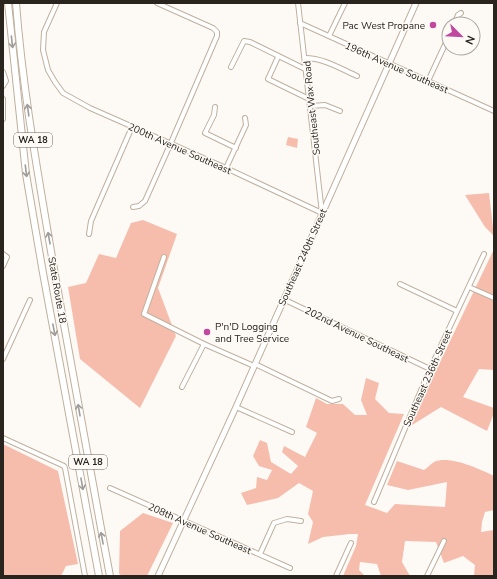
<svg xmlns="http://www.w3.org/2000/svg" width="497" height="579" viewBox="0 0 497 579" font-family="'Nunito Sans',sans-serif">
<rect width="100%" height="100%" fill="#fdfaf6"/>
<g fill="#f6bdad">
<polygon points="288,137 298,139 297,148 286,145"/>
<polygon points="489,193 494,236 485,227 465,195"/>
<polygon points="143,220 177,234 158,288 176,336 140,408 80,359 68,287 86,283 99,254 116,258 131,223"/>
<polygon points="494,249 494,370 479,369 463,397 494,408 494,413 487,431 441,407 409,427"/>
<path d="M366,378L379,383L375,399L389,413L404,414L365,505L387,513L395,504L445,507L447,482L408,490L387,485L397,461L424,470C427,468 431,464 434,462C450,455 479,469 494,476V510L485,512L482,522L481,532L494,530V576H474L475,565L463,556L444,563L436,542L405,541L402,562L410,576H381L377,564L360,562L359,570L365,576H343L356,546L358,534H350L323,537L308,544L313,522L308,514L313,491L299,483L278,498L247,505L241,493L256,488L257,477L267,480L272,470L259,466L253,456L260,440L267,443L271,462L291,474L298,466L282,452L284,446L305,457L317,433L306,427L316,398L327,404H343L355,415H367L361,400Z"/>
<polygon points="3,444 58,471 78,564 66,566 61,576 3,576"/>
<polygon points="143,513 173,523 147,576 123,576 119,574 120,531"/>
</g>
<g fill="none" stroke-linecap="round" stroke-linejoin="round">
<g stroke="#bfb09e" stroke-width="6">
<g id="minor">
<polyline points="57,3 44,32 43,50 48,70 55,82 63,93 90,108 226,168 322,213"/>
<polyline points="298,3 322,213"/>
<polyline points="300,23 494,111"/>
<polyline points="454,24 458,15 461,13"/>
<polyline points="329,36 345,3"/>
<polyline points="278,57 268,79 309,99"/>
<path d="M305,58C324,58 341,69 357,76"/>
<polyline points="231,67 244,41 250,42 307,70"/>
<polyline points="3,72 6,81 3,86"/>
<polyline points="428,81 449,36"/>
<polyline points="3,99 3,119"/>
<polyline points="311,106 325,105 340,111"/>
<polyline points="215,107 214,115 205,133 236,148"/>
<polyline points="226,168 246,125 245,118"/>
<polyline points="133,207 139,206 145,201 170,145 217,36 217,32 213,28 157,3"/>
<polyline points="89,234 91,221 132,127"/>
<polyline points="3,254 7,257 3,266"/>
<polyline points="164,257 144,314 204,344 254,366"/>
<polyline points="400,284 457,311"/>
<polyline points="469,287 494,298"/>
<polyline points="283,299 430,369"/>
<polyline points="3,359 30,300"/>
<polyline points="255,364 332,401 339,399"/>
<polyline points="182,387 204,344"/>
<polyline points="236,407 292,432"/>
<polyline points="3,438 64,466 65,468 85,576"/>
<polyline points="110,488 290,568"/>
<polyline points="374,502 430,369 484,254"/>
<polyline points="260,554 274,523 287,519 301,521"/>
<polyline points="336,576 351,543"/>
<polyline points="427,576 444,541"/>
</g>
</g>
<g stroke="#bfb09e" stroke-width="7">
<polyline id="major" points="158,576 236,407 416,3"/>
</g>
<g stroke="#bfb09e" stroke-width="8">
<g id="highway">
<polyline points="8,3 26,174 43,273 99,576"/>
<path d="M16,3C23,95 40,185 55,275C73,376 91,476 110,576"/>
</g>
</g>
<use href="#minor" stroke="#fff" stroke-width="4"/>
<use href="#major" stroke="#fff" stroke-width="5"/>
<use href="#highway" stroke="#fff" stroke-width="6"/>
</g>
<defs><path id="oneway-shaft" d="M-6 0H5M1.5-3L5.5 0L1.5 3" fill="none" stroke-width="1.6" stroke-linecap="round" stroke-linejoin="round"/></defs>
<g stroke="#9f9c99">
<use href="#oneway-shaft" transform="translate(12 42) rotate(84)"/>
<use href="#oneway-shaft" transform="translate(28 110) rotate(-98)"/>
<use href="#oneway-shaft" transform="translate(26 171) rotate(83)"/>
<use href="#oneway-shaft" transform="translate(49 238) rotate(-100)"/>
<use href="#oneway-shaft" transform="translate(54 330) rotate(79)"/>
<use href="#oneway-shaft" transform="translate(79 410) rotate(-100)"/>
<use href="#oneway-shaft" transform="translate(82 484) rotate(80)"/>
<use href="#oneway-shaft" transform="translate(102 538) rotate(-101)"/>
</g>
<g fill="#c0499f" stroke="#fdfaf6" stroke-width="1.5">
<circle cx="433" cy="25" r="4"/>
<circle cx="207" cy="332" r="4"/>
</g>
<g text-anchor="middle" stroke-width="3" stroke-linejoin="round" paint-order="stroke">
<g fill="#fdfaf6" stroke="#69645e" stroke-width="1">
<rect x="14" y="133" width="38" height="14" rx="3"/>
<rect x="69" y="455" width="38" height="14" rx="3"/>
</g>
<g font-size="9" font-weight="bold" fill="#29241d">
<text x="33" y="143">WA 18</text>
<text x="88" y="465">WA 18</text>
</g>
<g font-size="10" fill="#29241d" stroke="#fdfaf6" text-anchor="end">
<text x="425" y="29">Pac West Propane</text>
<text x="215" y="330" text-anchor="start">P'n'D Logging<tspan x="215" dy="12">and Tree Service</tspan></text>
</g>
<g font-size="10" fill="#29241d" stroke="#fdfaf6">
<text transform="translate(397 67) rotate(24)" y="4">196th Avenue Southeast</text>
<text transform="translate(311 108) rotate(-96)" y="4">Southeast Wax Road</text>
<text transform="translate(180 148) rotate(24)" y="4">200th Avenue Southeast</text>
<text transform="translate(302 257) rotate(-66)" y="4">Southeast 240th Street</text>
<text transform="translate(58 290) rotate(80)" y="4">State Route 18</text>
<text transform="translate(357 334) rotate(26)" y="4">202nd Avenue Southeast</text>
<text transform="translate(427 378) rotate(-66)" y="4">Southeast 236th Street</text>
<text transform="translate(200 528) rotate(24)" y="4">208th Avenue Southeast</text>
</g>
</g>
<rect width="497" height="579" fill="none" stroke="#29241d" stroke-width="8"/>
<g transform="translate(461 36) rotate(114)"><circle r="19" fill="#fdfaf6" stroke="#a8a49f"/>
<path d="M0-3L7 15L0 10L-7 15Z" fill="#c0499f"/>
<text y="-6" font-size="11" font-weight="bold" text-anchor="middle" fill="#29241d">N</text>
</g>
</svg>
